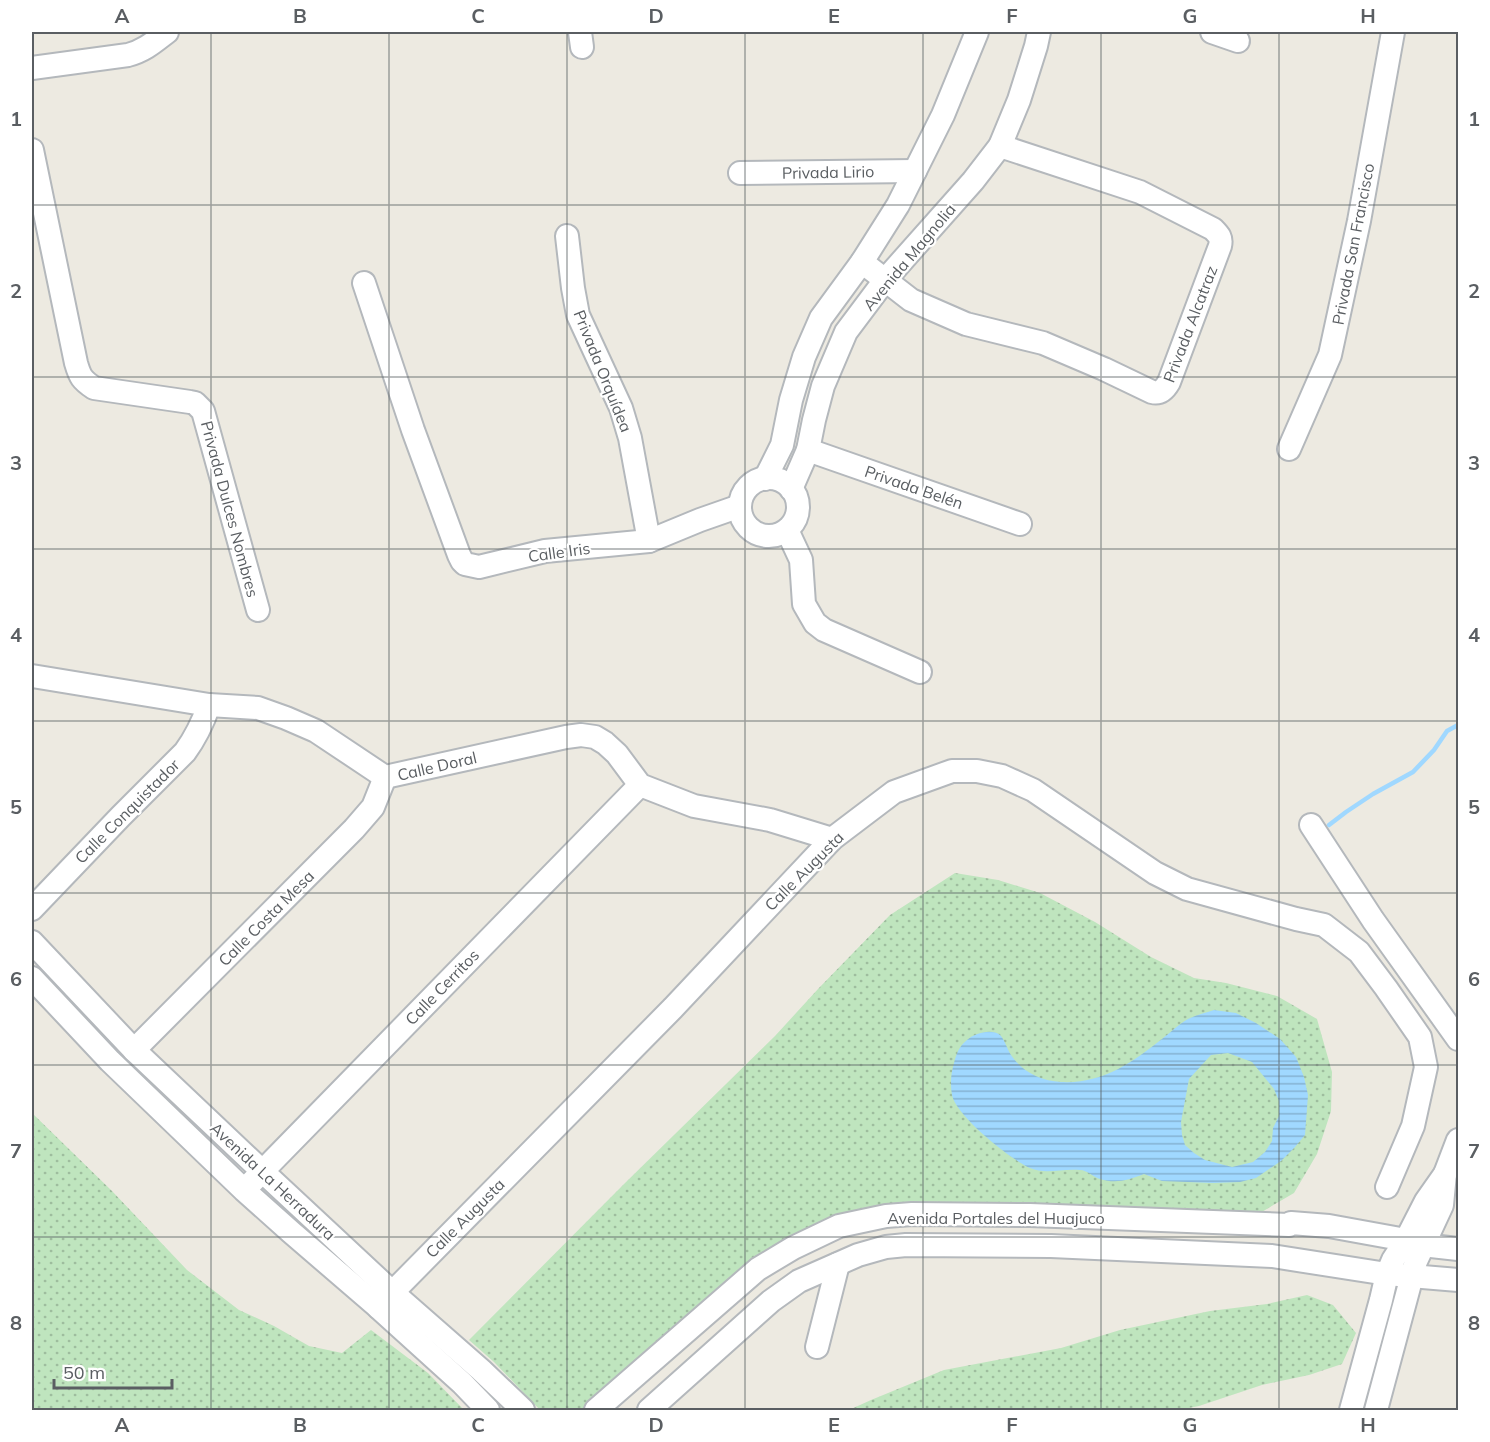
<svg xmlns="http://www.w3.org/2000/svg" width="1490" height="1442" viewBox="0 0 1490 1442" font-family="Mulish,sans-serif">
<defs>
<pattern id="green-dots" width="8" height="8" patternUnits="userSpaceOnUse" patternTransform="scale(1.5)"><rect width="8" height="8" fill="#bfe5be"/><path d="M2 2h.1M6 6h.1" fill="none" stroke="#9ebd9e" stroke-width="1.8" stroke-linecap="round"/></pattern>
<pattern id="water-rules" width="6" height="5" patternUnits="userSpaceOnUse" patternTransform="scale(1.5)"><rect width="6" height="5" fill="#a0d8ff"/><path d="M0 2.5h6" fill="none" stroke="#85b2d2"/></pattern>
</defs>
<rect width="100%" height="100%" fill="#edeae1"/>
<g fill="url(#green-dots)">
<polygon points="955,873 998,880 1040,893 1095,922 1151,957 1194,978 1226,983 1277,996 1317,1019 1332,1072 1331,1111 1317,1154 1294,1193 1253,1217 857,1211 802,1231 770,1250 587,1410 540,1410 494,1362 469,1340 624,1184 775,1036 818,989 890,915"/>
<polygon points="32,1113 112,1191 187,1270 239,1310 274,1326 309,1346 342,1353 371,1330 428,1373 464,1410 32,1410"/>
<polygon points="1307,1295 1333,1305 1356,1333 1342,1364 1309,1375 1262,1385 1199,1406 1179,1410 849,1410 871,1400 944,1370 1061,1348 1120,1330 1210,1311 1267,1304"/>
</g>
<path fill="url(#water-rules)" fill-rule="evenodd" d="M1214,1010L1236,1013L1256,1023L1280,1039L1296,1057L1304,1077L1308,1095L1305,1135L1295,1147L1281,1161L1256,1178L1240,1182L1213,1183L1162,1181L1144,1174C1129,1180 1116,1184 1100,1179C1093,1177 1087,1170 1080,1170C1063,1168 1046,1175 1030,1168C1010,1159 956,1116 952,1095C950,1084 951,1073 954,1063C956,1055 959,1046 967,1040C974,1033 992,1028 1000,1035C1005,1040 1007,1049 1011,1055C1022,1072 1041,1081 1061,1082C1103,1084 1131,1063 1162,1039C1171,1032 1179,1024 1188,1019C1196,1015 1205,1013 1214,1010ZM1228,1053L1252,1062L1274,1089L1279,1101V1116L1273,1128L1272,1141L1265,1152L1253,1162L1232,1167L1205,1160L1194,1153L1185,1145L1182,1135L1181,1122L1189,1079L1211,1055Z"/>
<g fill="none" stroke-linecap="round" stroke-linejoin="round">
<polyline stroke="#a0d8ff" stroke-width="4.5" points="1329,825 1346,812 1373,794 1413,772 1434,750 1447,731 1458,725"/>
<g stroke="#b4b8bc" stroke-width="26">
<g id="minor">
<polyline points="580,32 582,47"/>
<polyline points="1212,32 1238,41"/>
<path d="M32,68L128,55C144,51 154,42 167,32"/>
<path d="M32,150L76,363C80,377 82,380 94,388L190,402L195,403L203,411L258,610"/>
<polyline points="740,173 915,171"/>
<polyline points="567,236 573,288 578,315 621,408 630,438 649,541"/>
<path d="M862,262L911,300L966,324L1043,343L1104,369L1152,392C1160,394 1165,389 1169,382L1220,246C1222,238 1219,235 1213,229L1140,192L1000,146"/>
<polyline points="364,283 413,430 459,555 462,561 465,564 479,567 545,551 649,541 700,520 740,506"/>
<polyline points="1289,449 1330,355 1359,221 1393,32"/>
<polyline points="808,450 1020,524"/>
<circle cx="769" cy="507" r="29"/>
<polyline points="765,479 782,445 791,400 804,357 821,318 862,262 898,205 943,115 977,32"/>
<polyline points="791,489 808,450 814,420 823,386 846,332 885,280 973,181 1000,146 1019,100 1036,46 1039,32"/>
<polyline points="787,530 801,560 804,604 815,623 824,630 920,672"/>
<polyline points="32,676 209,705 258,708 286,718 316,731 385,777 566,737 581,735 595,737 605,743 617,754 640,785 694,806 770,820 832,839"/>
<polyline points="1311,825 1373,920 1458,1039"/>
<path d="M32,909L121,816L185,752C196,737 203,722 209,705"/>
<polyline points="32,942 134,1050 262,1171 392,1292 481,1370 523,1410"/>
<polyline points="32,978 110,1061 244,1190 291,1232 378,1307 462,1383 488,1410"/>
<polyline points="134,1050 354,829 373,807 385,777"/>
<polyline points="251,1183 640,785"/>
<polyline points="378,1307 673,1008 832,839 894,792 952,771 977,771 1002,776 1033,790 1155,873 1187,889 1296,919 1324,925 1359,952 1386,988 1420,1037 1426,1067 1413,1126 1387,1187"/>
<polyline points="817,1347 838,1264"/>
<polyline points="596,1410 758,1269 793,1248 839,1226 886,1216 912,1214 1030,1215 1289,1225 1291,1223 1329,1226 1406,1240 1422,1245 1458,1249"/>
<polyline points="649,1410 771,1301 799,1281 858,1255 886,1247 906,1245 1051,1246 1272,1256 1387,1274 1458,1280"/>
<polyline points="1351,1410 1381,1300 1387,1274 1393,1260 1406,1240 1426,1201 1445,1174 1458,1140"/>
<polyline points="1376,1410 1416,1261 1442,1205 1445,1174"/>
</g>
</g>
<use href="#minor" stroke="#fff" stroke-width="22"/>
</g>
<path fill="none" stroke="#5a5e62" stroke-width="1.5" stroke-opacity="0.55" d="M211,32V1410M389,32V1410M567,32V1410M745,32V1410M923,32V1410M1101,32V1410M1279,32V1410M32,205H1458M32,377H1458M32,549H1458M32,721H1458M32,893H1458M32,1065H1458M32,1237H1458"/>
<g text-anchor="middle" stroke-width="4.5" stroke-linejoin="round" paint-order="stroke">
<g font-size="16" fill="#5a5e62" stroke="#fff">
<text transform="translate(828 172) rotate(-1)" y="6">Privada Lirio</text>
<text transform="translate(1353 244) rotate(-79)" y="6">Privada San Francisco</text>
<text transform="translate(909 257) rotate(-50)" y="6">Avenida Magnolia</text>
<text transform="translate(1190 324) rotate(-69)" y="6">Privada Alcatraz</text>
<text transform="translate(603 371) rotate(68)" y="6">Privada Orquídea</text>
<text transform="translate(914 487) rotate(19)" y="6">Privada Belén</text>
<text transform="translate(230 509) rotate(75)" y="6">Privada Dulces Nombres</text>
<text transform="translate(559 552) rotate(-8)" y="6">Calle Iris</text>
<text transform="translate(437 766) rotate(-13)" y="6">Calle Doral</text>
<text transform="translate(127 811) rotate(-45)" y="6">Calle Conquistador</text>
<text transform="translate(804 871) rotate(-45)" y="6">Calle Augusta</text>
<text transform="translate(266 918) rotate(-45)" y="6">Calle Costa Mesa</text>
<text transform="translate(442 987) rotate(-46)" y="6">Calle Cerritos</text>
<text transform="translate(273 1181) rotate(43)" y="6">Avenida La Herradura</text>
<text transform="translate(465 1218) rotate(-45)" y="6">Calle Augusta</text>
<text x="996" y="1224">Avenida Portales del Huajuco</text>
</g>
</g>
<rect width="1490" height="1442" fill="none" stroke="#ffffff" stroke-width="66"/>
<path d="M54 1379v9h118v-9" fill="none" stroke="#5a5e62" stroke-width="3"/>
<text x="63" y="1379" font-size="18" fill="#5a5e62" stroke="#ffffff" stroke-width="4.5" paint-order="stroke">50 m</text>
<rect x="33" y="33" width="1424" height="1376" fill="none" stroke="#5a5e62" stroke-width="2"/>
<g font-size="20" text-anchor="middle" font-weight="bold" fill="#5a5e62">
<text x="122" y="23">A</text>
<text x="300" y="23">B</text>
<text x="478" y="23">C</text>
<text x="656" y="23">D</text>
<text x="834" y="23">E</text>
<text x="1012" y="23">F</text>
<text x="1190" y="23">G</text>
<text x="1368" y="23">H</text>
<text x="16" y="126">1</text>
<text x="1474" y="126">1</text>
<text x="16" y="298">2</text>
<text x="1474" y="298">2</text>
<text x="16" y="470">3</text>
<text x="1474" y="470">3</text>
<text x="16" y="642">4</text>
<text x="1474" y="642">4</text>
<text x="16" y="814">5</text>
<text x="1474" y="814">5</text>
<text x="16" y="986">6</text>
<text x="1474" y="986">6</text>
<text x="16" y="1158">7</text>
<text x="1474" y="1158">7</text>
<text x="16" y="1330">8</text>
<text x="1474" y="1330">8</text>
<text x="122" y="1432">A</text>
<text x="300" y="1432">B</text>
<text x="478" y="1432">C</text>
<text x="656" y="1432">D</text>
<text x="834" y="1432">E</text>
<text x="1012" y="1432">F</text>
<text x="1190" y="1432">G</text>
<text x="1368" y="1432">H</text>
</g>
</svg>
